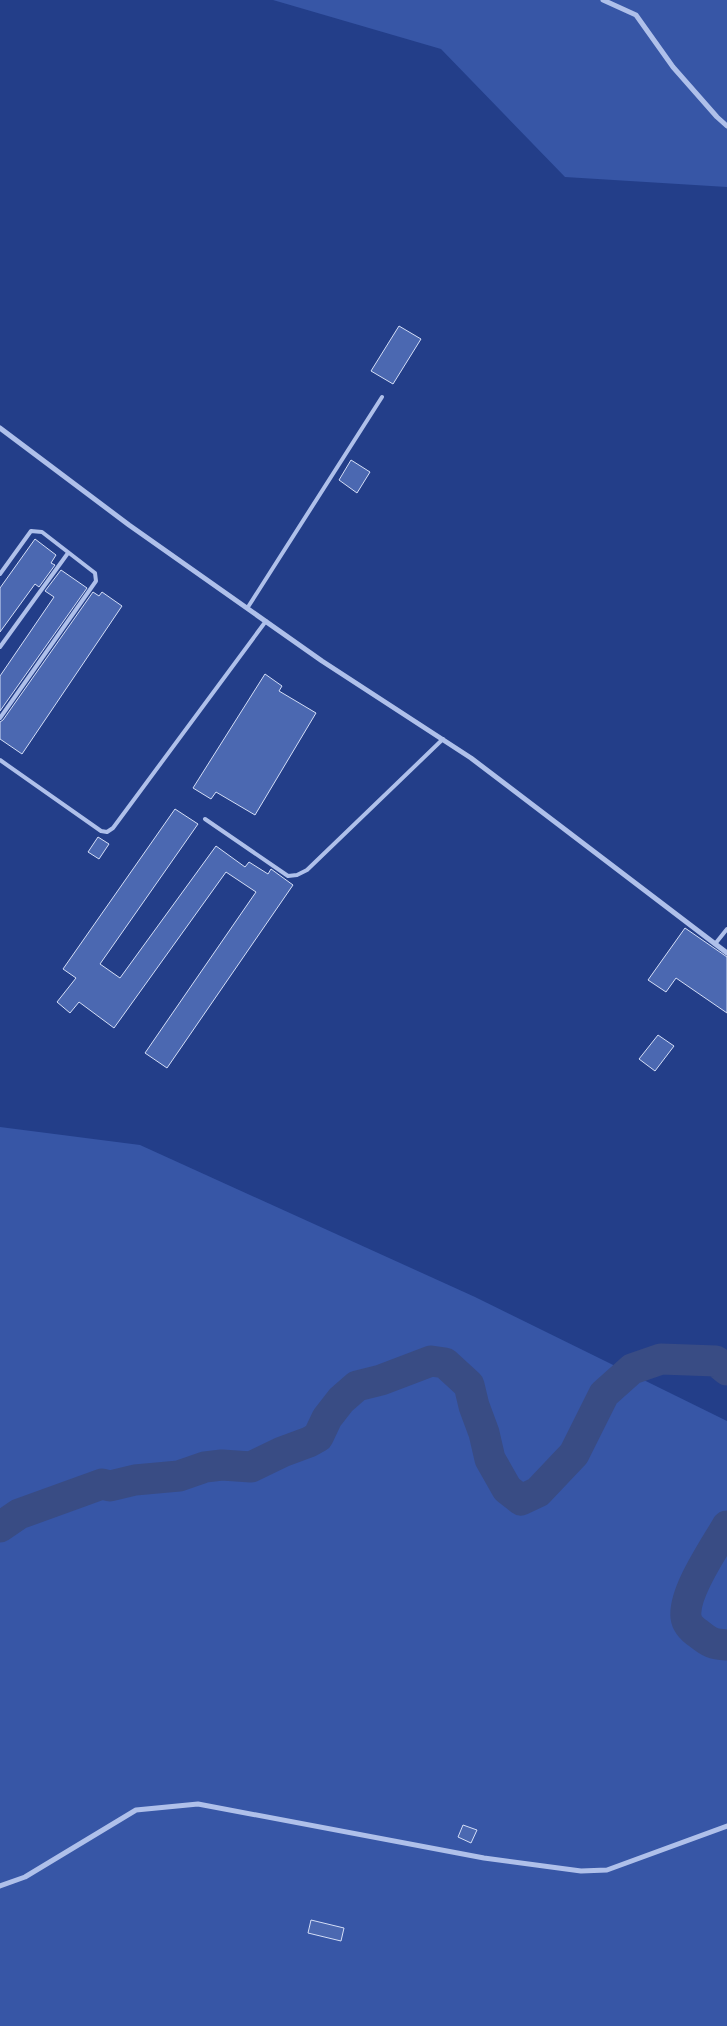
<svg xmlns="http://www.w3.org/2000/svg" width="727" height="2026" viewBox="0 0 727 2026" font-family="Signika,sans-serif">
<rect width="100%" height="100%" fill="#233e89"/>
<g fill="#3756a6">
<polygon points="273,0 727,0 727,187 565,177 441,49"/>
<polygon points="0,1127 140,1145 475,1297 727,1421 727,2026 0,2026"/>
</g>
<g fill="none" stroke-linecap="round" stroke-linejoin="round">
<g stroke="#394c84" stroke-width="31">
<path d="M727,1526C715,1547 683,1593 686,1617C687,1625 693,1630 699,1634C710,1643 713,1644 727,1645"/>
<polyline points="0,1527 19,1514 102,1484 110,1486 135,1480 179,1476 205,1467 222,1465 251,1467 282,1452 309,1442 318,1437 327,1418 341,1400 357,1386 381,1380 431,1361 445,1363 469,1385 474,1406 484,1433 490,1459 507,1489 521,1500 538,1492 574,1454 604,1394 632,1369 661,1359 716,1361 727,1370"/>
</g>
</g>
<g fill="#4b68b1" stroke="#d4def7">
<polygon points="399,326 421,339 393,384 371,371"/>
<polygon points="351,460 370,472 357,493 339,480"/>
<polygon points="35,539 56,555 51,563 55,565 39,587 35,584 0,632 0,588"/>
<polygon points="61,570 87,588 0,711 0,676 54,597 45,591"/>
<polygon points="93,592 99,596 102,592 122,606 22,754 0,739 0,722 3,720"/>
<polygon points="265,674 282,686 279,691 316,713 255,815 216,792 211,799 193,788"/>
<polygon points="175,809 198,824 100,964 120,978 216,846 245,867 249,862 268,874 271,869 293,885 167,1068 145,1053 256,892 226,872 114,1028 79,1002 70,1013 57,1002 76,978 63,969"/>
<polygon points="98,837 109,844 99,859 88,852"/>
<polygon points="685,928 727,957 727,1013 676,978 666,992 648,980"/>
<polygon points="658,1035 674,1046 655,1071 639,1059"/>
<polygon points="463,1825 477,1830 471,1843 458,1837"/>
<polygon points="311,1920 344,1928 341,1941 308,1933"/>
</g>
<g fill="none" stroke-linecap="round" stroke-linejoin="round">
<g stroke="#afc0ea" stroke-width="4">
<polyline points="0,574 31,531 42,532 95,573 96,581 0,718"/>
<polyline points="248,607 382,397"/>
<polyline points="0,647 68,553"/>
<polyline points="0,760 101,831 107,832 113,828 266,621"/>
<polyline points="205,819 288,876 297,875 307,870 443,739"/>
<polyline points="715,944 727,929"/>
</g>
<g stroke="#afc0ea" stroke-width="5">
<polyline points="603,0 636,15 673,67 717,117 727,126"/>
<polyline points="0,428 129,525 322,661 471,758 727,953"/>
<polyline points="0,1886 25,1877 136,1810 198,1804 484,1858 581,1871 607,1870 727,1826"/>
</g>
</g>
</svg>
